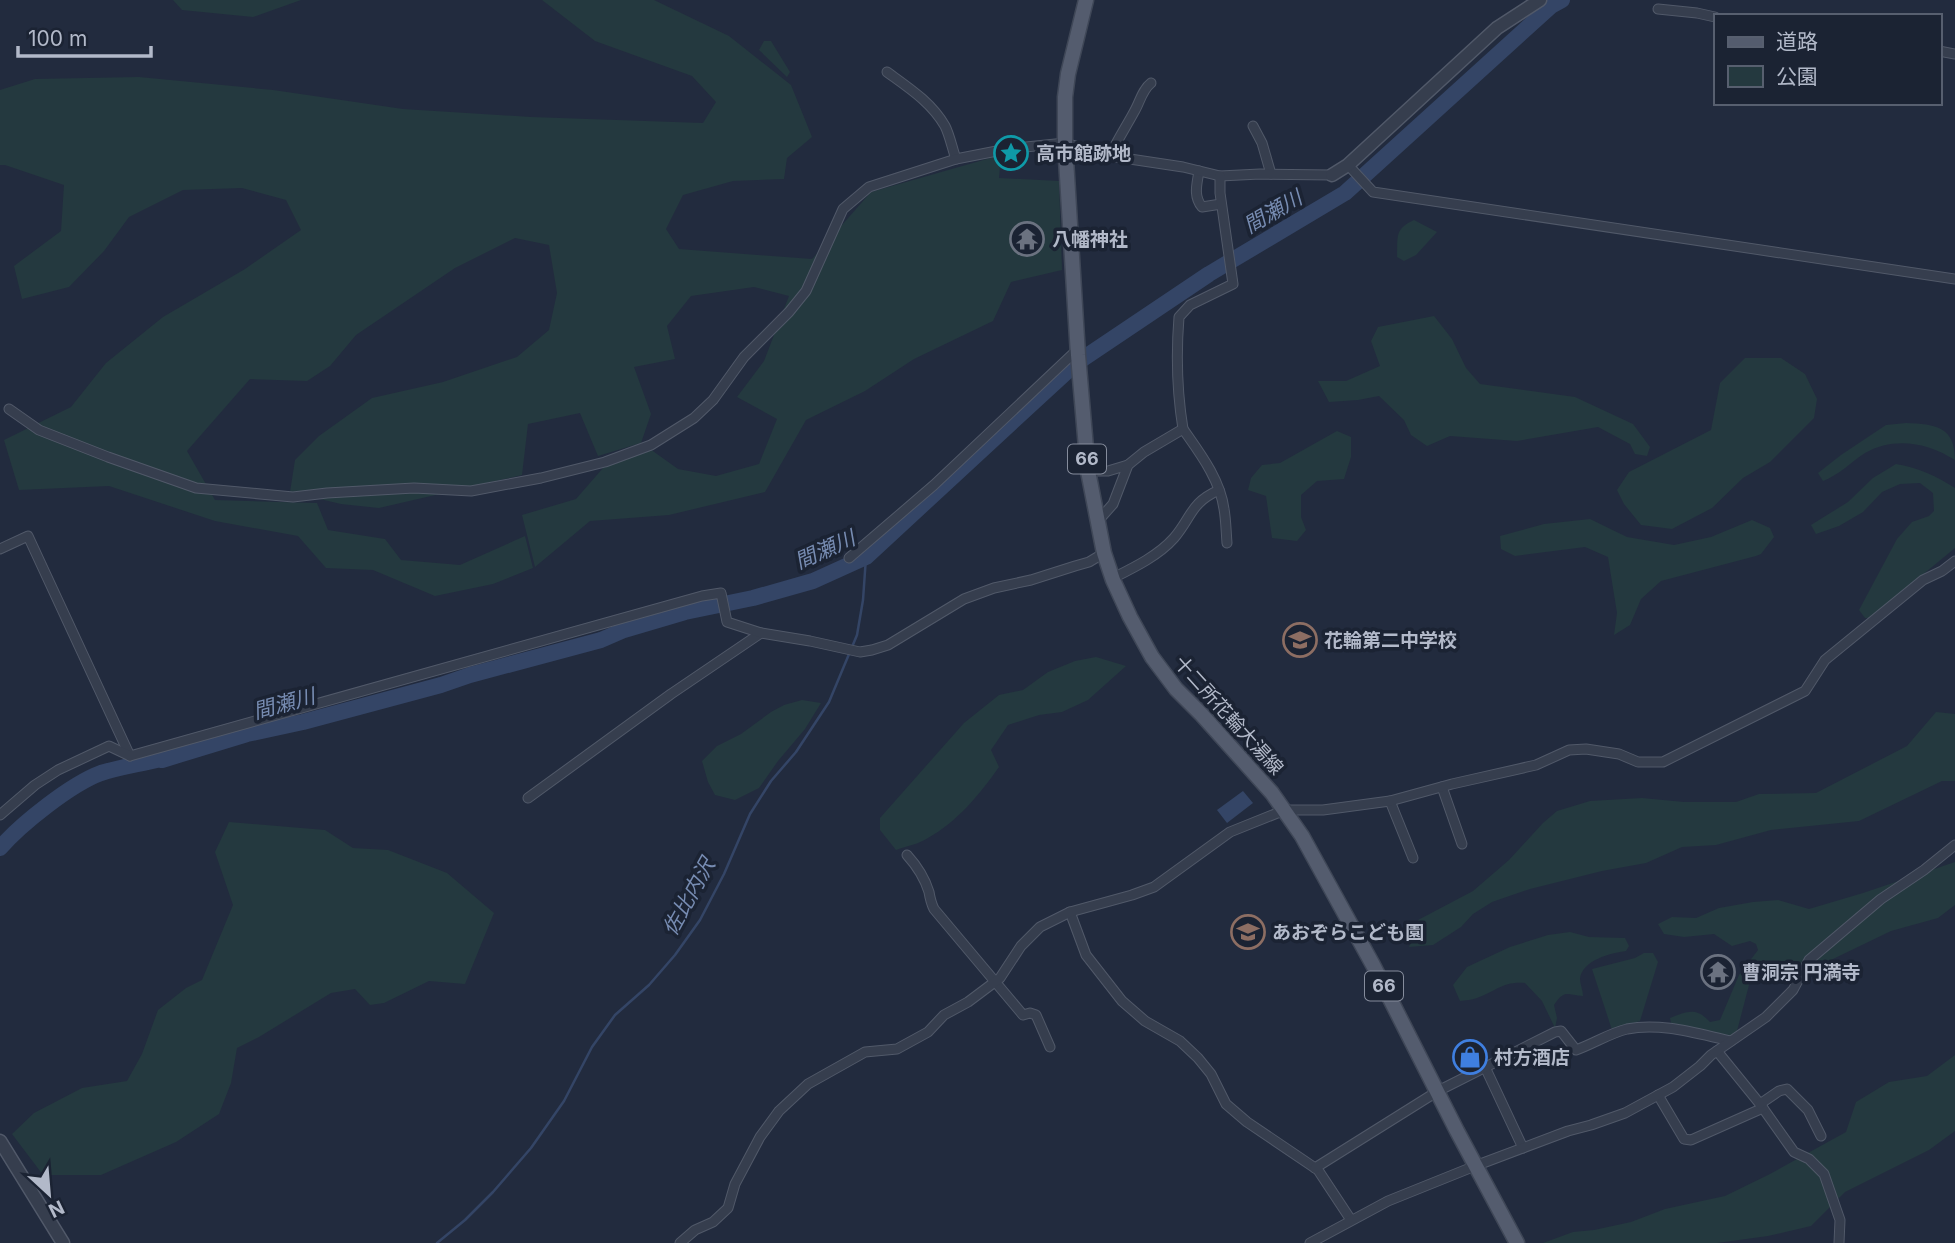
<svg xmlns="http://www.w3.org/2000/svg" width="1955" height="1243" viewBox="0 0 1955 1243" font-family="Inter,'Noto Sans JP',sans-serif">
<rect width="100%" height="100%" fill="#222b3e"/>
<g fill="#24393f">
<polygon points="173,0 301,0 253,17 182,10"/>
<polygon points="542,0 654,0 729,36 791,85 812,137 787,158 784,179 733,181 683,195 666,229 679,249 812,259 871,192 1001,155 999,178 1059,181 1062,270 1011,282 993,321 914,359 865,391 806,420 765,492 669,515 590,521 535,567 522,515 576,499 603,468 650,449 678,469 716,476 759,464 777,419 737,397 764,361 789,296 754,287 691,296 667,326 675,359 634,367 651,414 641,443 598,456 580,413 528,424 522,475 379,508 341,504 290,492 295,460 319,436 372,398 443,382 517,357 549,330 557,293 549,245 515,238 455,268 356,335 330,366 307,381 250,379 187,451 215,500 317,503 328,530 385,539 401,560 460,565 525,536 533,568 493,584 435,596 373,570 326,568 298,536 215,521 109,486 19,490 4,440 71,407 106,363 163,317 245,269 301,230 286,200 242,188 183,190 129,217 104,251 69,287 22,299 14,266 61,231 64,185 5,165 0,165 0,90 35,79 139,77 273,90 403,109 531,117 703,123 716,102 692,76 595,41"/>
<polygon points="764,41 771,41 790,72 787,77 759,50"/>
<path d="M1414,220L1437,232L1416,255L1404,261L1397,257C1398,237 1394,229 1414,220Z"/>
<polygon points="1434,316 1452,339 1466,368 1480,384 1575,397 1633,424 1650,447 1647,456 1635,454 1630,444 1598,427 1517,441 1450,436 1427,446 1411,435 1404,420 1379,396 1358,400 1329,402 1318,381 1346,381 1380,366 1371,341 1378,327"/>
<polygon points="1745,358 1781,358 1805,374 1817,399 1814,418 1770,462 1743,478 1712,508 1672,529 1641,525 1624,504 1617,490 1629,472 1711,430 1720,383"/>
<path d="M1906,423C1936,424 1955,427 1955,460C1928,443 1895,436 1865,453C1851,462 1839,475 1823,481L1818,473L1841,455L1886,425Z"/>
<polygon points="1337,431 1351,437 1351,457 1344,479 1317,481 1301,495 1301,517 1306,530 1297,541 1272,538 1266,496 1248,490 1251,478 1262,465 1280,463"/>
<path d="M1896,464C1917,467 1938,477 1955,488V548L1870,618H1865L1859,610L1897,539L1912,522L1929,516L1934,511L1933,493L1920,483L1900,484L1882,492L1863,512L1839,526L1816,534L1811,525L1848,502L1873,478Z"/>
<polygon points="1590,519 1627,537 1674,545 1711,537 1752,520 1770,528 1774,537 1761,554 1756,556 1661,581 1641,599 1630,625 1614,635 1617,613 1608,557 1585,547 1515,556 1501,549 1500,536 1544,524"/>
<path d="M1096,657L1126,666L1088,700L1062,712L1039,715L1008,725L991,750L999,767C980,794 957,822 928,838C919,844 907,846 896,850L880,830V818L964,723L999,695L1023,690L1048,672L1075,661Z"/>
<polygon points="802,700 821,703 805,729 778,761 759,788 735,800 715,795 708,782 702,761 717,746 741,734 771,712 784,705"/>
<polygon points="1936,712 1955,714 1955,781 1942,781 1859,821 1771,830 1716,845 1682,847 1646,863 1602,871 1530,889 1492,902 1473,914 1461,927 1433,945 1409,947 1418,920 1473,891 1509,860 1543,823 1557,811 1590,801 1642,798 1684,802 1736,802 1759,794 1816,793 1907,746"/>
<polygon points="229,822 325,830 353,848 388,850 447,873 494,913 465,984 429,981 384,1003 370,1005 355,989 331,993 259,1037 237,1048 231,1083 219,1114 176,1142 101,1175 43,1175 12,1134 34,1113 82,1088 127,1081 142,1054 158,1010 186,988 202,980 233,905 215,852"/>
<path d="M1955,862V905L1938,918L1891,931L1833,959L1805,977L1787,980L1757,968L1749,985L1737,1031L1729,1038L1671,1023L1670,1018C1688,1011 1696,1007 1710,1022L1720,1020L1739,975L1758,950L1756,944L1750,941L1732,946L1714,934L1684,937L1664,934L1658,924L1672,917L1696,918L1719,908L1753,902L1778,900L1809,909L1863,893Z"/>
<path d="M1570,932L1589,937L1625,938L1629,946L1626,951C1611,953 1582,960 1580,979C1580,984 1583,990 1583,996C1566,995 1565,989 1554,1005L1557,1018L1555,1028L1542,1001L1525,983C1503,981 1496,991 1477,998C1472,1000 1465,1000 1460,1001L1453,985L1467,967L1510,947L1548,935Z"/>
<polygon points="1644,953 1653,953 1658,962 1640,1021 1612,1030 1592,969 1635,958"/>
<polygon points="1955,1055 1955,1131 1929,1150 1845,1192 1811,1226 1768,1236 1717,1243 1543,1243 1573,1232 1594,1230 1631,1222 1665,1209 1725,1196 1770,1174 1846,1132 1856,1102 1889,1082 1927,1076"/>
</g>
<polygon fill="#344566" points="1243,791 1253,803 1227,823 1217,810"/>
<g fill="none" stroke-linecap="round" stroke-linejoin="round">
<polyline stroke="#344566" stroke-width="2.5" points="437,1243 465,1220 493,1192 531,1148 564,1101 592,1047 615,1015 649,985 675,955 700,920 724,874 750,814 771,781 796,752 829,702 857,635 863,600 866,557"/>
<path stroke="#344566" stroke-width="16" d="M0,848C21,824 71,784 101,773C120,767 141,764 160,759L162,760L247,734L303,722L441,685L470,675L601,640L624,630L685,612L753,598L813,581L866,557L1075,364L1209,274L1345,193L1551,6L1562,0"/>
<g stroke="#515969" stroke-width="11">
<g id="minor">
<polyline points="1658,9 1697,13 1715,17"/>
<polyline points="1939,51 1955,54"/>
<path d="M887,72C909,88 931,102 945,126C950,136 952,148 956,159"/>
<polyline points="1253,126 1262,143 1271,174"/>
<path d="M1110,156C1117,140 1126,127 1134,112C1140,102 1142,90 1151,83"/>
<polyline points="1348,165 1373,192 1955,279"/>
<path d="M1199,171C1197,184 1193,196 1202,207L1221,204"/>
<polyline points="9,409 39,430 108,457 196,488 293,497 327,493 414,488 471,491 541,478 605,462 651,445 694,418 713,400 744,357 789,312 806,291 843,209 869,187 956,159 1007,149 1065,143 1110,156 1183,167 1220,176 1260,174 1332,175"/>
<path d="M1183,429C1199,452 1220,479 1224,509C1226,520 1226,531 1227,543"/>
<polyline points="1088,471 1108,471 1128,465"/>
<path d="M1097,522L1113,504L1128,465L1144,452L1183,429C1177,392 1176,354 1179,317L1190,305L1233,284L1220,193V176"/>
<polyline points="0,549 28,536 130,756"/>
<polyline points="849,558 934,485 1077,350"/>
<path d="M1113,578C1133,568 1158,556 1174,538C1192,517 1190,503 1219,490"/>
<polyline points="1442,787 1462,844"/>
<polyline points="528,798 671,694 761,633"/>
<polyline points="1390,801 1413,858"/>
<polyline points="0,815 35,785 58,770 109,746 130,756 702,596 721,593 727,622 761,633 810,641 860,652 872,650 888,645 964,599 994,588 1031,580 1075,566 1089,562 1104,553"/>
<path d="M907,855C917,866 925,879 929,892C930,898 931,903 934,909L1023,1015L1030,1013L1036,1015L1050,1047"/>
<polyline points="1070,912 1086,955 1122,1001 1145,1021 1180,1041 1198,1058 1211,1074 1226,1104 1247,1122 1318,1170 1351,1220"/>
<polyline points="1717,1051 1760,1104 1794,1152 1809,1159 1824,1174 1840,1220 1839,1243"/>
<polyline points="1485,1067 1523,1148"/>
<polyline points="1658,1095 1684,1139 1691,1140 1763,1108"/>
<polyline points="1760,1104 1779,1091 1787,1089 1808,1110 1821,1136"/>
<path d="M1315,1168L1438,1091L1555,1032L1561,1031L1576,1050C1593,1044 1610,1033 1627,1029C1661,1022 1698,1034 1731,1041"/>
<polyline points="680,1243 695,1230 713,1222 728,1208 735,1184 760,1137 779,1111 808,1084 865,1052 897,1049 928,1032 944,1015 968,1002 1000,978 1021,946 1040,927 1070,912 1132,895 1154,887 1230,832 1285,810 1323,810 1390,801 1452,784 1536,765 1569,750 1586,749 1619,754 1638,762 1663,762 1805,691 1825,660 1923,580 1942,571 1955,561"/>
<polyline points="1310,1243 1388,1201 1475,1166 1568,1131 1591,1125 1625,1113 1673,1087 1700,1066 1711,1055 1766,1017 1793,990 1809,960 1881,899 1924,870 1955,845"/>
</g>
</g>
<g stroke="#515969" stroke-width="15">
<g id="tertiary">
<polyline points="1332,175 1348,165 1497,28 1540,0"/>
<polyline points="0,1141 63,1243"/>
</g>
</g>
<g stroke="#3f4757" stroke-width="17">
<polyline id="primary" points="1086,0 1068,74 1065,97 1065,143 1078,355 1088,471 1104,553 1113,580 1130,617 1152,657 1176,689 1202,715 1272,793 1302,836 1373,965 1457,1131 1517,1243"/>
</g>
<use href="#minor" stroke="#363e4e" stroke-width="9"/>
<use href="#tertiary" stroke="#363e4e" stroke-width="12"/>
<use href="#primary" stroke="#545c6e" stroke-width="14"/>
</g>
<defs>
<g id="sight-ring" transform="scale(1.75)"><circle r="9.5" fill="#1b2333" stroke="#0f9aa8" stroke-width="1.5"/><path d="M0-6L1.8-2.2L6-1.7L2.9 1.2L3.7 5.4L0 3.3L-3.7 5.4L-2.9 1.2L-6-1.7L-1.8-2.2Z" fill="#0f9aa8"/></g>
<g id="temple-ring" transform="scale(1.75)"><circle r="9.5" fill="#1b2333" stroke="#6b7280" stroke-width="1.5"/><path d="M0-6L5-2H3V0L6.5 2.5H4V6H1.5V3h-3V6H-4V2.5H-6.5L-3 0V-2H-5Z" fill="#6b7280"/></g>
<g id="school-ring" transform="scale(1.75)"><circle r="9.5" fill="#1b2333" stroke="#8d6e63" stroke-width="1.5"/><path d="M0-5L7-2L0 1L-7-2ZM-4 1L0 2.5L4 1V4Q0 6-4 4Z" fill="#8d6e63"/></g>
<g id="shop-ring" transform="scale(1.75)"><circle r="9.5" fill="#1b2333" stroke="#3f7fe0" stroke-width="1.5"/><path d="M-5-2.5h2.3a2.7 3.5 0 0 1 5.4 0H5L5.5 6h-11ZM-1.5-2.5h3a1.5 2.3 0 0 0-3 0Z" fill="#3f7fe0"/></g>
</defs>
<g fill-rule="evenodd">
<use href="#sight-ring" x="1011" y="153"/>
<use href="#temple-ring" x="1027" y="239"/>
<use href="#school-ring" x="1300" y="640"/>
<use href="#school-ring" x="1248" y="932"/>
<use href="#temple-ring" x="1718" y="972"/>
<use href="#shop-ring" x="1470" y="1057"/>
</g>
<g text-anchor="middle" stroke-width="7" stroke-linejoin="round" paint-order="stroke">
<g fill="#1b2333" stroke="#858c9c" stroke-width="2">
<rect x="1068" y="444.5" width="38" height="29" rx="5"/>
<rect x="1365" y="971.5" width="38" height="29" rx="5"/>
</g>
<g font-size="18" font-weight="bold" fill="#b2b9c9">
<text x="1087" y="465">66</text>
<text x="1384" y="992">66</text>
</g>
<g font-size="19" font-weight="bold" fill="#b2b9c9" stroke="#1b2333" text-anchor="start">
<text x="1036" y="160">高市館跡地</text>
<text x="1052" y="246">八幡神社</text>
<text x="1324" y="647">花輪第二中学校</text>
<text x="1272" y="939">あおぞらこども園</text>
<text x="1742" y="979">曹洞宗 円満寺</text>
<text x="1494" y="1064">村方酒店</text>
</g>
<g font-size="19" fill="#b2b9c9" stroke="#1b2333">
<text transform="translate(1229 715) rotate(48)" y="7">十二所花輪大湯線</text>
</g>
<g font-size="21" font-style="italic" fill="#778cb2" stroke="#1b2333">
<text transform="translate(1273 212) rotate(-30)" y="7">間瀬川</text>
<text transform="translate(825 550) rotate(-24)" y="7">間瀬川</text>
<text transform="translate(284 704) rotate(-15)" y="7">間瀬川</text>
<text transform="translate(689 897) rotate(-61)" y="7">佐比内沢</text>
</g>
</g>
<rect x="1714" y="14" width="228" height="91" fill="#1b2333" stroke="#575f6f" stroke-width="2"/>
<rect x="1728" y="37" width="35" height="10" fill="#545c6e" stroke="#575f6f" stroke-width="2"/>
<text x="1776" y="49" font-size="21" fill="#b2b9c9">道路</text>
<rect x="1728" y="66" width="35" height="21" fill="#24393f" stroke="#575f6f" stroke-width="2"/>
<text x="1776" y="84" font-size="21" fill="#b2b9c9">公園</text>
<g transform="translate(49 1194) rotate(154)" stroke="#1b2333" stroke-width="5" paint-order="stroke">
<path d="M0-5L12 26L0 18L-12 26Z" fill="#b2b9c9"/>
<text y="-10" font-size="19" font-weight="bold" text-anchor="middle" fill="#b2b9c9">N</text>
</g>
<path d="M18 46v10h133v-10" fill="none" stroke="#b2b9c9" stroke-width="3.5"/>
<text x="28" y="46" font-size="21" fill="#b2b9c9" stroke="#1b2333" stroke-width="5" paint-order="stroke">100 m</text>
</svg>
